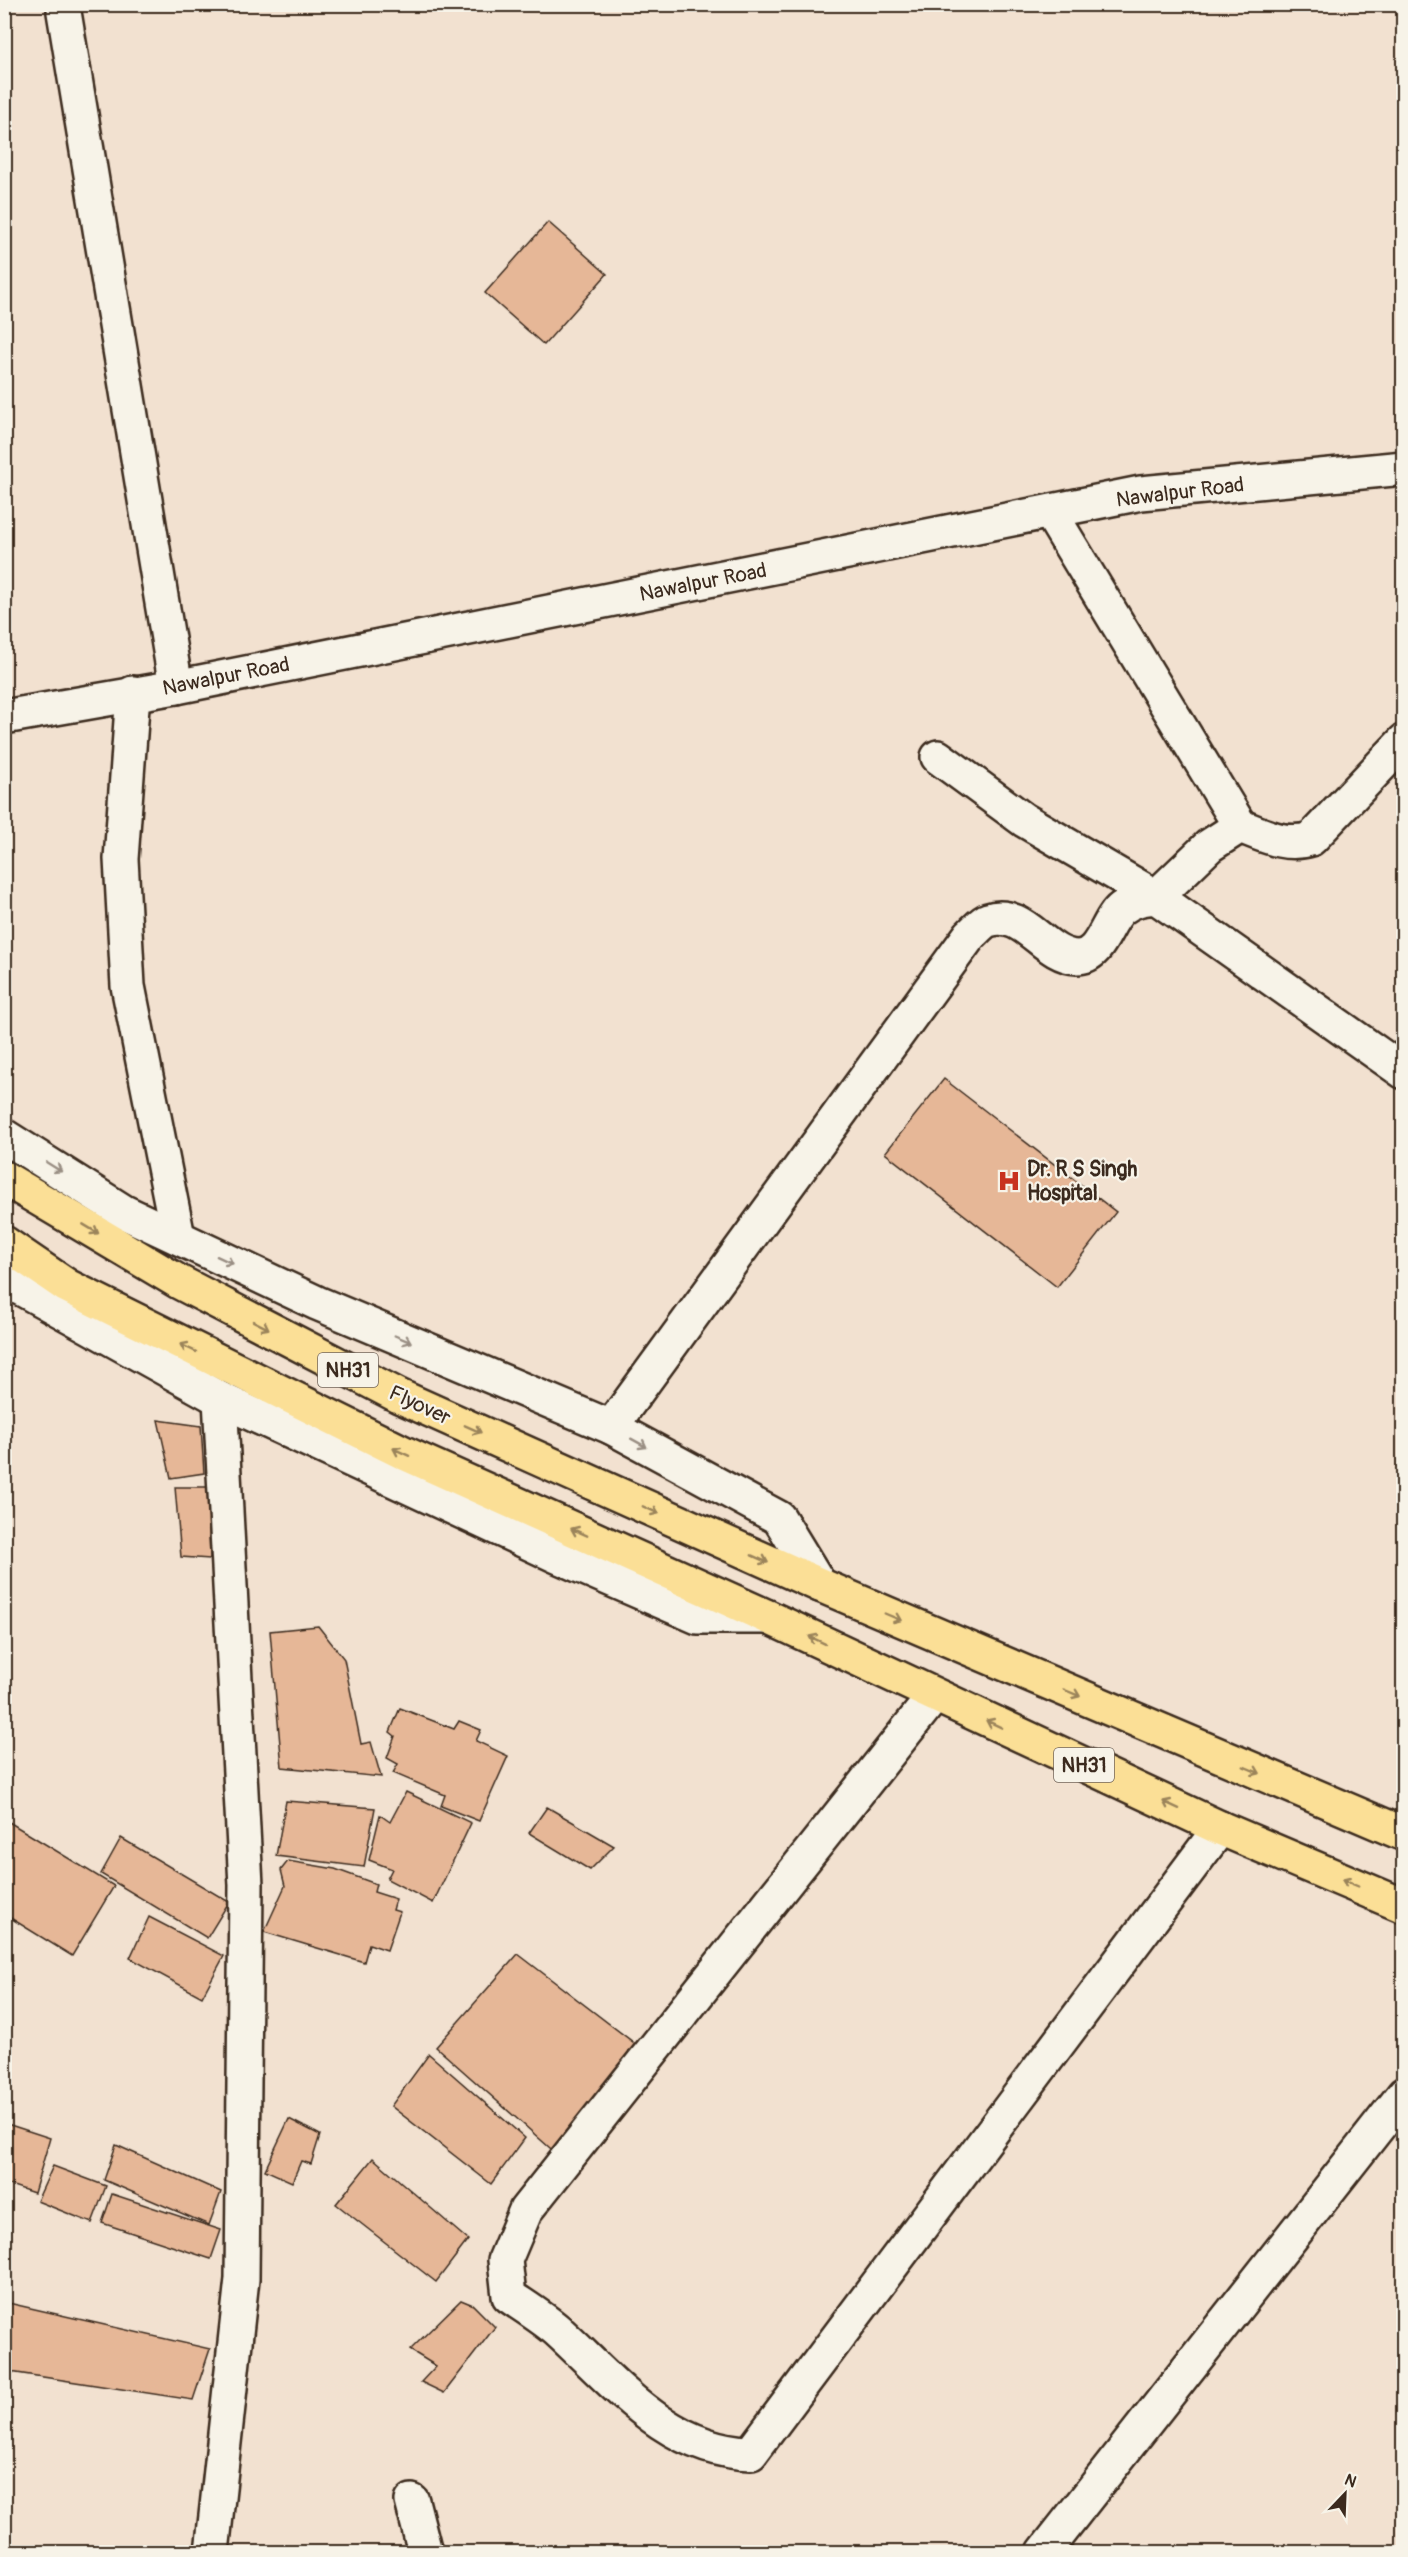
<svg xmlns="http://www.w3.org/2000/svg" width="1408" height="2557" viewBox="0 0 1408 2557" font-family="Pangolin,sans-serif">
<rect width="100%" height="100%" fill="#f2e1d0"/>
<filter id="ink" filterUnits="userSpaceOnUse"><feTurbulence type="fractalNoise" baseFrequency=".0167" numOctaves="2"/><feDisplacementMap in="SourceGraphic" scale="12" xChannelSelector="R" yChannelSelector="G"/><feConvolveMatrix kernelMatrix="1 2 1 2 8 2 1 2 1" color-interpolation-filters="sRGB"/></filter>
<g filter="url(#ink)">
<g fill="#e6b797" stroke="#3b2a1e" stroke-width="1.5">
<polygon points="548,222 607,274 544,345 485,293"/>
<polygon points="944,1079 1116,1212 1057,1287 885,1153"/>
<polygon points="158,1420 201,1426 204,1473 171,1478"/>
<polygon points="175,1487 208,1487 210,1559 181,1557"/>
<polygon points="318,1626 344,1659 361,1744 371,1742 381,1777 282,1767 270,1631"/>
<polygon points="400,1708 454,1729 459,1721 481,1730 476,1741 508,1756 479,1821 441,1806 445,1795 393,1773 398,1764 387,1758 395,1736 390,1732"/>
<polygon points="406,1792 471,1823 433,1903 387,1879 392,1869 369,1860 380,1815 390,1822"/>
<polygon points="286,1801 375,1808 364,1867 276,1856"/>
<polygon points="547,1807 614,1846 590,1870 529,1833"/>
<polygon points="4,1819 114,1886 72,1956 4,1914"/>
<polygon points="121,1838 229,1902 207,1938 101,1874"/>
<polygon points="288,1861 335,1869 376,1884 374,1892 396,1899 393,1910 400,1912 387,1950 369,1944 364,1962 264,1932 285,1886 281,1870"/>
<polygon points="149,1917 224,1956 202,1997 130,1958"/>
<polygon points="518,1954 642,2049 559,2156 436,2047"/>
<polygon points="429,2054 525,2138 491,2184 391,2106"/>
<polygon points="289,2119 320,2135 311,2164 301,2161 292,2182 265,2170"/>
<polygon points="4,2123 50,2138 34,2193 4,2183"/>
<polygon points="116,2145 221,2192 209,2225 104,2180"/>
<polygon points="373,2158 468,2240 436,2282 336,2204"/>
<polygon points="53,2166 106,2186 92,2223 37,2201"/>
<polygon points="112,2194 221,2230 211,2259 102,2223"/>
<polygon points="461,2300 473,2305 495,2327 444,2393 421,2382 436,2366 410,2350"/>
<polygon points="4,2302 210,2349 193,2400 4,2371"/>
</g>
<g fill="none" stroke-linecap="round" stroke-linejoin="round">
<g stroke="#3b2a1e" stroke-width="38">
<g id="minor">
<polyline points="64,12 176,687"/>
<polyline points="1050,512 1240,826"/>
<polyline points="133,693 121,859 128,986 178,1237"/>
<polyline points="4,717 176,687 1141,493 1404,468"/>
<path d="M938,757L1024,820L1156,897L1209,846L1240,826C1263,835 1285,847 1311,839L1404,741"/>
<polyline points="4,1136 124,1212 317,1303 611,1427 779,1518 820,1585"/>
<polyline points="4,1279 220,1399 555,1555 698,1617 768,1617"/>
<path d="M611,1427L970,935C975,931 982,922 988,920C1025,908 1043,956 1077,957C1102,957 1106,920 1122,908C1133,900 1143,898 1156,897L1404,1072"/>
<path d="M934,1696L526,2210L505,2260L509,2296C525,2307 543,2318 558,2331C615,2383 668,2451 751,2453L1220,1828"/>
<polyline points="412,2501 425,2552"/>
<polyline points="212,2552 242,2279 246,1885 220,1399"/>
<polyline points="1044,2552 1404,2094"/>
</g>
</g>
<g stroke="#3b2a1e" stroke-width="38">
<g id="highway">
<polyline points="4,1178 179,1282 399,1396 820,1585 1404,1834"/>
<polyline points="4,1243 67,1286 404,1453 768,1617 1220,1828 1404,1906"/>
</g>
</g>
<use href="#minor" stroke="#f7f3e8" stroke-width="33"/>
<use href="#highway" stroke="#fbdf96" stroke-width="33"/>
</g>
<defs><path id="oneway-shaft" d="M-6 0H5M1.5-3L5.5 0L1.5 3" fill="none" stroke-width="1.6" stroke-linecap="round" stroke-linejoin="round" transform="scale(1.5)"/></defs>
<g stroke="#998e83">
<use href="#oneway-shaft" transform="translate(54 1167) rotate(32)"/>
<use href="#oneway-shaft" transform="translate(225 1260) rotate(25)"/>
<use href="#oneway-shaft" transform="translate(403 1339) rotate(23)"/>
<use href="#oneway-shaft" transform="translate(639 1443) rotate(29)"/>
</g>
<g stroke="#9b845a">
<use href="#oneway-shaft" transform="translate(91 1229) rotate(31)"/>
<use href="#oneway-shaft" transform="translate(261 1325) rotate(27)"/>
<use href="#oneway-shaft" transform="translate(188 1348) rotate(-154)"/>
<use href="#oneway-shaft" transform="translate(473 1429) rotate(24)"/>
<use href="#oneway-shaft" transform="translate(401 1452) rotate(-155)"/>
<use href="#oneway-shaft" transform="translate(651 1510) rotate(24)"/>
<use href="#oneway-shaft" transform="translate(579 1532) rotate(-156)"/>
<use href="#oneway-shaft" transform="translate(760 1559) rotate(24)"/>
<use href="#oneway-shaft" transform="translate(893 1617) rotate(23)"/>
<use href="#oneway-shaft" transform="translate(817 1640) rotate(-154)"/>
<use href="#oneway-shaft" transform="translate(1072 1693) rotate(23)"/>
<use href="#oneway-shaft" transform="translate(994 1724) rotate(-155)"/>
<use href="#oneway-shaft" transform="translate(1252 1770) rotate(23)"/>
<use href="#oneway-shaft" transform="translate(1171 1805) rotate(-155)"/>
<use href="#oneway-shaft" transform="translate(1350 1883) rotate(-157)"/>
</g>
</g>
<defs>
<g id="hospital-bare" transform="scale(1.8)"><path d="M-5-5h3v3.5h4V-5h3V5h-3V1.5h-4V5h-3Z" fill="#c8321e" stroke="#f7f3e8" stroke-width="2.5" paint-order="stroke"/></g>
</defs>
<g fill-rule="evenodd">
<use href="#hospital-bare" x="1009" y="1181"/>
</g>
<g text-anchor="middle" stroke-width="4.5" stroke-linejoin="round" paint-order="stroke">
<g fill="#f7f3e8" stroke="#73665b" stroke-width="1.5">
<rect x="318" y="1353" width="60" height="34" rx="4.5"/>
<rect x="1054" y="1748" width="60" height="34" rx="4.5"/>
</g>
<g font-size="20" font-weight="bold" fill="#3b2a1e">
<text x="348" y="1377">NH31</text>
<text x="1084" y="1772">NH31</text>
</g>
<g font-size="21" fill="#3b2a1e" stroke="#f7f3e8">
<text transform="translate(1180 492) rotate(-7)" y="7">Nawalpur Road</text>
<text transform="translate(703 582) rotate(-11)" y="7">Nawalpur Road</text>
<text transform="translate(226 676) rotate(-11)" y="7">Nawalpur Road</text>
<text transform="translate(420 1405) rotate(25)" y="7">Flyover</text>
</g>
<g font-size="21" font-weight="bold" fill="#3b2a1e" stroke="#f7f3e8" text-anchor="start">
<text x="1027" y="1176">Dr. R S Singh<tspan x="1027" dy="24">Hospital</tspan></text>
</g>
</g>
<rect width="1408" height="2557" fill="none" stroke="#f7f3e8" stroke-width="24"/>
<rect x="12" y="12" width="1384" height="2533" fill="none" stroke="#3b2a1e" stroke-width="2" filter="url(#ink)"/>
<g transform="translate(1345 2494) rotate(23)" stroke="#f7f3e8" stroke-width="4.5" paint-order="stroke">
<path d="M0-4.5L10 22L0 15L-10 22Z" fill="#3b2a1e"/>
<text y="-9" font-size="16" font-weight="bold" text-anchor="middle" fill="#3b2a1e">N</text>
</g>
</svg>
